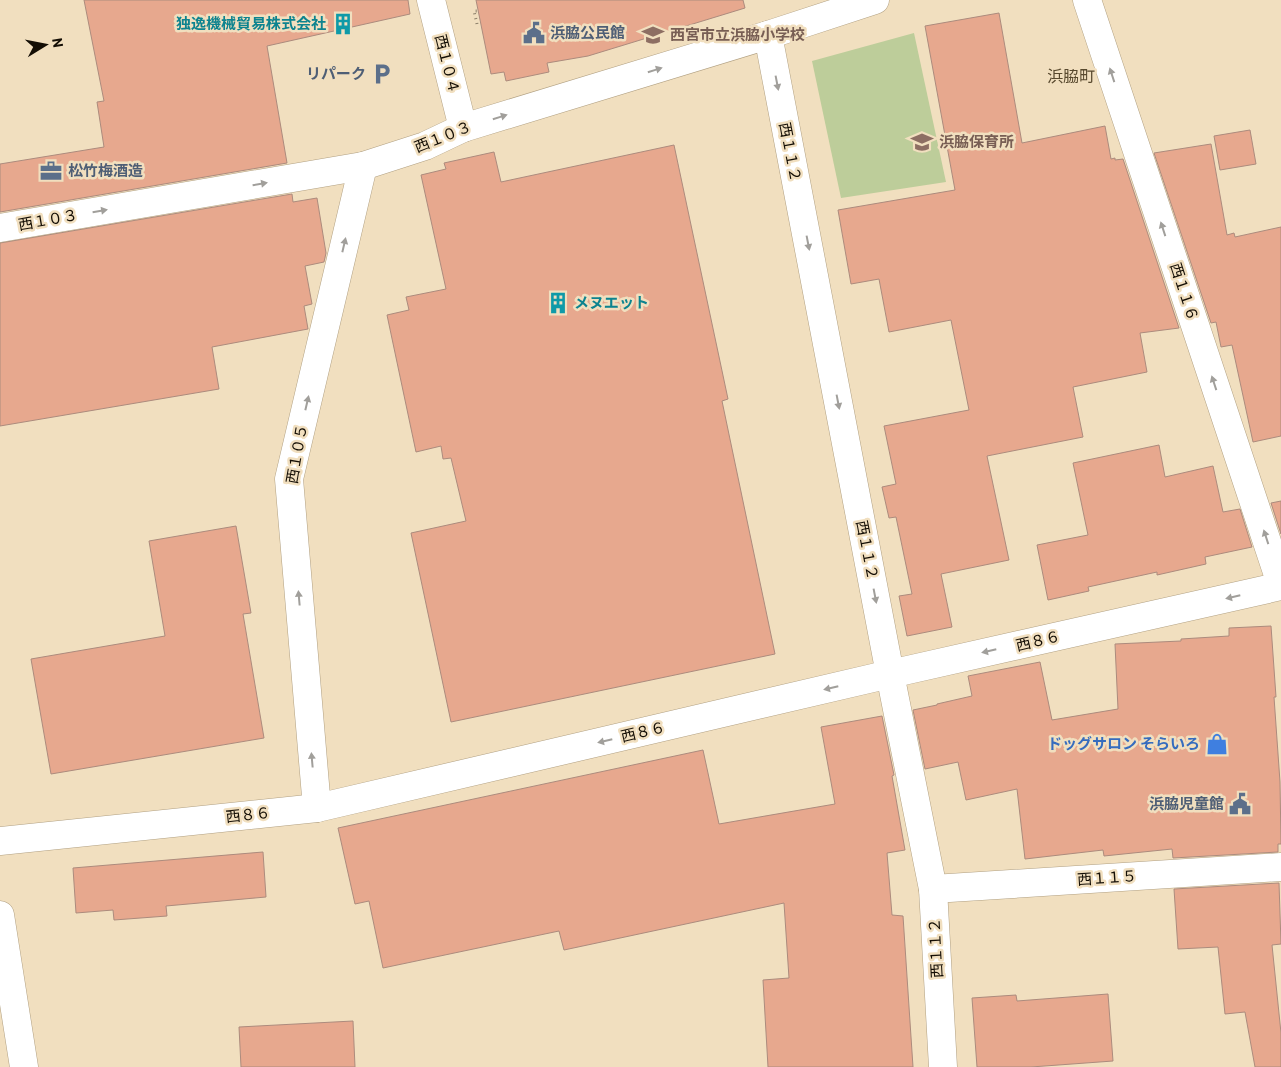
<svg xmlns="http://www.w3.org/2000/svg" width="1281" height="1067" viewBox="0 0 1281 1067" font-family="Barlow,'Noto Sans JP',sans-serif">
<rect width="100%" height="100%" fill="#f1dfbf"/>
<polygon fill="#bdcd9a" points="914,33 946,182 841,198 812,61"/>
<g fill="#e7a88e" stroke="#ac8b7d">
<polygon points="84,0 408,0 410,14 267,46 287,163 0,212 0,164 104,147 97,102 104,101"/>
<polygon points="476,0 743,0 745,8 588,56 547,63 549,72 506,81 504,72 491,74"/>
<polygon points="999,13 1022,143 1105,126 1111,159 1115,158 1115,160 1123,159 1179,328 1140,333 1147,372 1073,387 1083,437 987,456 1009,560 941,574 952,627 907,636 899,596 912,594 896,517 889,518 882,487 896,484 884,426 969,410 951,320 889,332 879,279 851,284 838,210 955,190 925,26"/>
<polygon points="1250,130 1256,164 1220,170 1214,136"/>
<polygon points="1211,144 1227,235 1234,233 1235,237 1281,227 1281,436 1253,442 1232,345 1221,347 1216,322 1211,323 1154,153"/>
<polygon points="674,145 728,399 722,401 775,654 451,722 411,533 466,521 451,458 443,459 441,446 416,452 387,315 409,310 406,297 446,289 421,175 446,169 444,163 494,152 501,182"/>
<polygon points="292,194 293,202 317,198 326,253 324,262 305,266 312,304 304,306 308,329 212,347 219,389 0,426 0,243"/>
<polygon points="1159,445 1165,477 1213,466 1223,512 1240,509 1252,547 1205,557 1206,564 1157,575 1157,572 1088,587 1089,591 1048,600 1037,545 1088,535 1073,463"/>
<polygon points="1281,501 1281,534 1271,503"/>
<polygon points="236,526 251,613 243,614 264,738 51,774 31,659 165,636 149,541"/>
<polygon points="1271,626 1276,697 1274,697 1280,782 1281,844 1278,844 1278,852 1173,858 1172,849 1104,856 1103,850 1025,859 1017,789 966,800 958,762 925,769 913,710 937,705 937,704 972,696 968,676 1040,662 1052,720 1118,709 1115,644 1181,641 1181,639 1229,636 1229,628"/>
<polygon points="882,716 894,775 892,776 905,850 887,853 892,915 903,916 913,1067 768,1067 763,980 789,978 784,903 564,950 559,931 383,968 369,901 355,904 338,828 703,750 719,824 835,804 821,727"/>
<polygon points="263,852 266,897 166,906 167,916 114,920 113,910 76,913 73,868"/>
<polygon points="1279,883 1281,944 1272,945 1281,1033 1281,1067 1255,1067 1245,1012 1225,1014 1218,947 1178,949 1174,889"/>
<polygon points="1108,994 1113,1061 1031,1067 977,1067 972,998 1016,995 1017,1001"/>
<polygon points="353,1021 355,1067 241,1067 239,1027"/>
</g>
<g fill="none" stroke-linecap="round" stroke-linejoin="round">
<g stroke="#b1a082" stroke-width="29">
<g id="minor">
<polyline points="431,0 463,128"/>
<polyline points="1087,0 1281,584"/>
<polyline points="768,35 890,674 933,889 943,1067"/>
<polyline points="0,228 363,166 425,146 463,128 768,35 875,0"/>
<polyline points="317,808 289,479 363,166"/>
<polyline points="0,841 317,808 890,674 1281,586"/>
<polyline points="933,889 1281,867"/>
<polyline points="0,915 24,1067"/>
</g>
</g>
<polyline stroke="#8d816b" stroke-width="3" stroke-dasharray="1 4" stroke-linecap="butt" points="477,24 474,11 478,11"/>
<use href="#minor" stroke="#fff" stroke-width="28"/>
</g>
<defs><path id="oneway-solid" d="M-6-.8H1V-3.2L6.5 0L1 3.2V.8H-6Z" transform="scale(1.25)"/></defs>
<g fill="#a19f9b">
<use href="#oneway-solid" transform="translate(655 70) rotate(-17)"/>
<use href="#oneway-solid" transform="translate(1112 75) rotate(-108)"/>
<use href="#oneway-solid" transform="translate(777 83) rotate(79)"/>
<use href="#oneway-solid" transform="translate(500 117) rotate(-17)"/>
<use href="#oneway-solid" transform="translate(260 184) rotate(-10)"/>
<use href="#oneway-solid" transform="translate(100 211) rotate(-10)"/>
<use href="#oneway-solid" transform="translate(1163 229) rotate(-108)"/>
<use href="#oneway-solid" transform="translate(808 243) rotate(79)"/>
<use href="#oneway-solid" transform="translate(344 245) rotate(-77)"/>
<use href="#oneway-solid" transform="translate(1214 383) rotate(-108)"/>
<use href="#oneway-solid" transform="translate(838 402) rotate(79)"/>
<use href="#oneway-solid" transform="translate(307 403) rotate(-77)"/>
<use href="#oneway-solid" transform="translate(1266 537) rotate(-108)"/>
<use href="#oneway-solid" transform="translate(875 596) rotate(79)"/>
<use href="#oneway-solid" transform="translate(1233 597) rotate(167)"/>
<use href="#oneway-solid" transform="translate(299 598) rotate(-95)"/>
<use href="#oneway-solid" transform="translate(989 651) rotate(167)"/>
<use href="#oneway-solid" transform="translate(831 688) rotate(167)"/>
<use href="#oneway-solid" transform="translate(605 741) rotate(167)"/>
<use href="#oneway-solid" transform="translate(312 760) rotate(-95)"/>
</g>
<defs>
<g id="building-bare" transform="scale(1.725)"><path d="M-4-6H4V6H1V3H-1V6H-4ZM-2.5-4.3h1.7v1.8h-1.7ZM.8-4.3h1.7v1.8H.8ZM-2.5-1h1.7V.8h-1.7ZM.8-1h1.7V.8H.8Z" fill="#0f9aa8" stroke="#f1dfbf" stroke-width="2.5" paint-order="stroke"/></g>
<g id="civic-bare" transform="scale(1.725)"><path d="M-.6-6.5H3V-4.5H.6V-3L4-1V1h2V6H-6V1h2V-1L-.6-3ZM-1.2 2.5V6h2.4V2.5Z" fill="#5c6f8a" stroke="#f1dfbf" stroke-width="2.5" paint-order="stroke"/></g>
<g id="school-bare" transform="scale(1.725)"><path d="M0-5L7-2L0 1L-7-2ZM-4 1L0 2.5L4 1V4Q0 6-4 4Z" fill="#8d6e63" stroke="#f1dfbf" stroke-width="2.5" paint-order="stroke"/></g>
<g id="parking-bare" transform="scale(1.725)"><path d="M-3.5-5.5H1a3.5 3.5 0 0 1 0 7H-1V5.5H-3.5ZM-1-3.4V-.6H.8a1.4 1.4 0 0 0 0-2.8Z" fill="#5c6f8a" stroke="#f1dfbf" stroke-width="2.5" paint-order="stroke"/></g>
<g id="office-bare" transform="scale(1.725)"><path d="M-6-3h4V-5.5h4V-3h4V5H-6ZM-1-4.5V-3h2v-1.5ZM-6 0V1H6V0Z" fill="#5c6f8a" stroke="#f1dfbf" stroke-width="2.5" paint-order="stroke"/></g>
<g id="shop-bare" transform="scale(1.725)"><path d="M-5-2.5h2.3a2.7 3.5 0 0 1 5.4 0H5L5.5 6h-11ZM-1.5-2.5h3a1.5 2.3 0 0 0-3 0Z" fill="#3f7fe0" stroke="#f1dfbf" stroke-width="2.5" paint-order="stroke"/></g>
</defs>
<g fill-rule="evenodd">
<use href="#building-bare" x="343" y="24"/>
<use href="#civic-bare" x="534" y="33"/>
<use href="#school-bare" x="653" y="35"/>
<use href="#parking-bare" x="382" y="74"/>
<use href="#school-bare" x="922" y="142"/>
<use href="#office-bare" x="51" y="171"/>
<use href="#building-bare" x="558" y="303"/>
<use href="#shop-bare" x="1217" y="744"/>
<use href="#civic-bare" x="1240" y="804"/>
</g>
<g text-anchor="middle" stroke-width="5" stroke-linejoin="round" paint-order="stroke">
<g font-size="15" font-weight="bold" fill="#0d838f" stroke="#f1dfbf" text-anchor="end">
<text x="326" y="29">独逸機械貿易株式会社</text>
<text x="574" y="308" text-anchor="start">メヌエット</text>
</g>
<g font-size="15" font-weight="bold" fill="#4e5e75" stroke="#f1dfbf" text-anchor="start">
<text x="550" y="38">浜脇公民館</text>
<text x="366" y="79" text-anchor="end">リパーク</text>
<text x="68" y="176">松竹梅酒造</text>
<text x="1224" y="809" text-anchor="end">浜脇児童館</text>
</g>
<g font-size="15" font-weight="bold" fill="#785e54" stroke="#f1dfbf" text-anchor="start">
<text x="670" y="40">西宮市立浜脇小学校</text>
<text x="939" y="147">浜脇保育所</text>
</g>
<g font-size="15" fill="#140e05" stroke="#f1dfbf">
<text transform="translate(447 64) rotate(76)" y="5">西１０４</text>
<text transform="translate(443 137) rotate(-22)" y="5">西１０３</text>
<text transform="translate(790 152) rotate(79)" y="5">西１１２</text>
<text transform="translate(48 220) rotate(-10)" y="5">西１０３</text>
<text transform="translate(1184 292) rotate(72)" y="5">西１１６</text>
<text transform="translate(297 454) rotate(-80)" y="5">西１０５</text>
<text transform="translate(867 550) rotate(79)" y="5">西１１２</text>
<text transform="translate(1038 641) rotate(-13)" y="5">西８６</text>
<text transform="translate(643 732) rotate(-13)" y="5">西８６</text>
<text transform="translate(248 815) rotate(-6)" y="5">西８６</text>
<text transform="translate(1107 878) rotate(-4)" y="5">西１１５</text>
<text transform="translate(936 948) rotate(-93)" y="5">西１１２</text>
</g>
<g font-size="15" font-weight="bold" fill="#366cbe" stroke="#f1dfbf" text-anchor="end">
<text x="1200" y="749">ドッグサロン そらいろ</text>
</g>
<g font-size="16" fill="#58492e" stroke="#f1dfbf">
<text x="1071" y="82">浜脇町</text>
</g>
</g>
<g transform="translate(45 45) rotate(80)" stroke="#f1dfbf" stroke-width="4" paint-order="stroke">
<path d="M0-4L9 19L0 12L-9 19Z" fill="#140e05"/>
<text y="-8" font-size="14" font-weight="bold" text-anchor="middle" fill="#140e05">N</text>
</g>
</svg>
